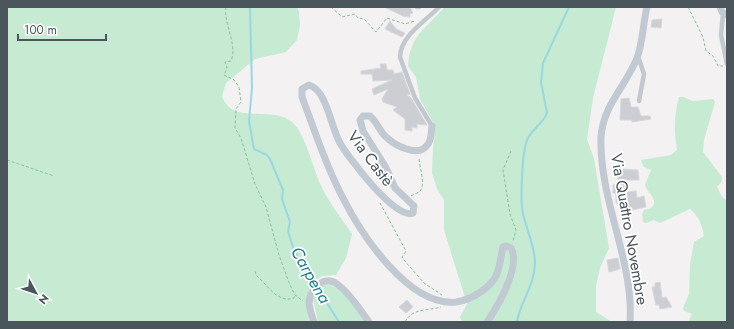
<svg xmlns="http://www.w3.org/2000/svg" width="734" height="329" viewBox="0 0 734 329" font-family="Jost,sans-serif">
<rect width="100%" height="100%" fill="#f3f1f1"/>
<g fill="#c6ead2">
<path d="M7,7H297L299,12L300,25L297,40L286,52L255,59L226,83L222,96C232,127 274,103 294,124C306,137 314,171 322,188C330,204 342,219 352,234L346,258L336,275L322,276L311,283L307,296L310,322H7Z"/>
<path d="M445,7H616L593,98L587,139L594,159L609,248L600,268L596,286V312L612,322H462L460,317L467,304L444,230V200L437,189L432,173L433,148L435,134L434,124L420,99L416,77L408,66C410,35 426,28 445,7Z"/>
<path d="M679,97H683L693,101L713,99L715,102L704,140L703,152L722,177V181L717,187L722,197L727,201V322H688L692,314L684,311L683,308L689,294L690,265L694,242L704,236C702,225 699,216 690,209L660,223L654,220L646,223L643,222L642,214L644,210L651,208C660,200 647,193 645,185L651,170L644,167L641,160L671,155L677,150C674,132 674,116 679,97Z"/>
<path d="M325,284C343,285 355,309 365,322H318L313,299L320,286Z"/>
</g>
<g fill="none" stroke-linecap="round" stroke-linejoin="round">
<g stroke="#99d7e2" stroke-width="2">
<polyline points="250,7 252,88 249,121 254,149 267,155 270,159 283,190 282,199 290,222 288,231 294,251 339,322"/>
<path d="M517,322C520,302 534,287 535,264C535,246 527,231 523,214C520,200 522,149 528,138C532,130 540,125 545,117L547,113L541,82L543,63L569,7"/>
</g>
</g>
<g fill="#ccced3" stroke="#d6d8db">
<polygon points="384,7 410,7 413,13 410,14 410,17 403,16"/>
<polygon points="662,19 661,28 651,27 652,20"/>
<polygon points="390,21 396,29 405,33 402,37 385,29"/>
<polygon points="380,64 386,64 387,70 393,70 394,74 402,72 410,94 407,95 411,98 427,125 417,124 417,128 412,127 412,131 405,130 405,119 393,110 397,107 383,102 382,99 388,89 374,95 372,89 392,80 373,81 372,74 361,74 361,71 381,68"/>
<polygon points="629,98 631,107 638,107 641,116 650,116 651,119 632,122 632,120 620,120 621,99"/>
<polygon points="618,169 638,170 639,180 625,180 625,192 636,191 637,198 644,196 646,207 628,211 622,214 618,203 616,203 616,194 613,193 613,185 618,183"/>
<polygon points="618,258 620,269 609,272 607,260"/>
<polygon points="660,282 662,298 666,297 672,307 660,309 659,305 656,305 652,287 655,287 655,283"/>
<polygon points="407,300 413,307 406,313 399,307"/>
</g>
<g fill="none" stroke-linecap="round" stroke-linejoin="round">
<g stroke="#82c49f" stroke-width="1" stroke-dasharray="3 2" stroke-linecap="butt">
<path d="M226,7C223,23 238,44 231,61L225,62L227,68L224,75L234,80L239,87L241,102L236,109L235,128L241,138L255,184L266,207L279,255L290,285L295,295L303,301"/>
<polyline points="331,7 342,17 355,14 358,18 364,19 376,32 387,18 405,24 415,21"/>
<polyline points="688,7 703,37 706,51 713,56 718,66 723,66"/>
<polyline points="511,151 503,170 510,214 516,230 513,241"/>
<polyline points="7,160 54,176"/>
<path d="M411,196C414,194 418,193 420,191C426,185 419,166 419,157"/>
<polyline points="380,203 406,251 402,257 403,259 424,283 442,295"/>
<path d="M255,271L256,275C267,284 277,304 294,298L295,295"/>
<path d="M405,322C412,308 427,311 441,307"/>
</g>
<g stroke="#c1c9ce" stroke-width="4.5">
<polyline points="417,7 419,7"/>
<polyline points="723,14 721,35 727,64"/>
<polyline points="638,56 644,74 639,101"/>
<path d="M432,126L415,98L400,57C401,35 425,22 439,7"/>
</g>
<g stroke="#c1cad2" stroke-width="7">
<polyline points="720,7 722,12 727,15"/>
<path d="M432,126C431,132 432,139 428,144C419,159 394,145 385,136C379,130 377,122 370,116H363L360,120L363,131L385,166L395,188L414,206L413,213C396,221 348,157 340,143C331,128 327,90 309,85L302,89V97C315,131 326,167 343,198C361,234 409,307 456,302C471,300 491,288 497,274C500,265 501,256 503,247L506,246L511,248C521,267 498,306 487,322"/>
<path d="M314,322C312,317 310,310 309,304C309,290 323,274 337,284C350,293 360,310 369,322"/>
<path d="M630,322C634,261 599,200 601,137C603,105 626,86 637,58C643,42 643,23 647,7"/>
</g>
</g>
<g text-anchor="middle" stroke-width="3.5" stroke-linejoin="round" paint-order="stroke">
<g font-size="16" fill="#4b555c" stroke="#fff">
<text transform="translate(371 158) rotate(53)" y="6">Via Castè</text>
<text transform="translate(630 229) rotate(80)" y="6">Via Quattro Novembre</text>
</g>
<g font-size="17" font-style="italic" fill="#1e7e8d" stroke="#fff">
<text transform="translate(311 275) rotate(60)" y="6">Carpena</text>
</g>
</g>
<rect width="734" height="329" fill="none" stroke="#4b555c" stroke-width="16"/>
<g transform="translate(36 293) rotate(130)" stroke="#ffffff" stroke-width="3" paint-order="stroke">
<path d="M0-3L7 15L0 10L-7 15Z" fill="#4b555c"/>
<text y="-6" font-size="11" font-weight="bold" text-anchor="middle" fill="#4b555c">N</text>
</g>
<path d="M18 34v6h88v-6" fill="none" stroke="#4b555c" stroke-width="2"/>
<text x="24" y="34" font-size="12" fill="#4b555c" stroke="#ffffff" stroke-width="3" paint-order="stroke">100 m</text>
</svg>
